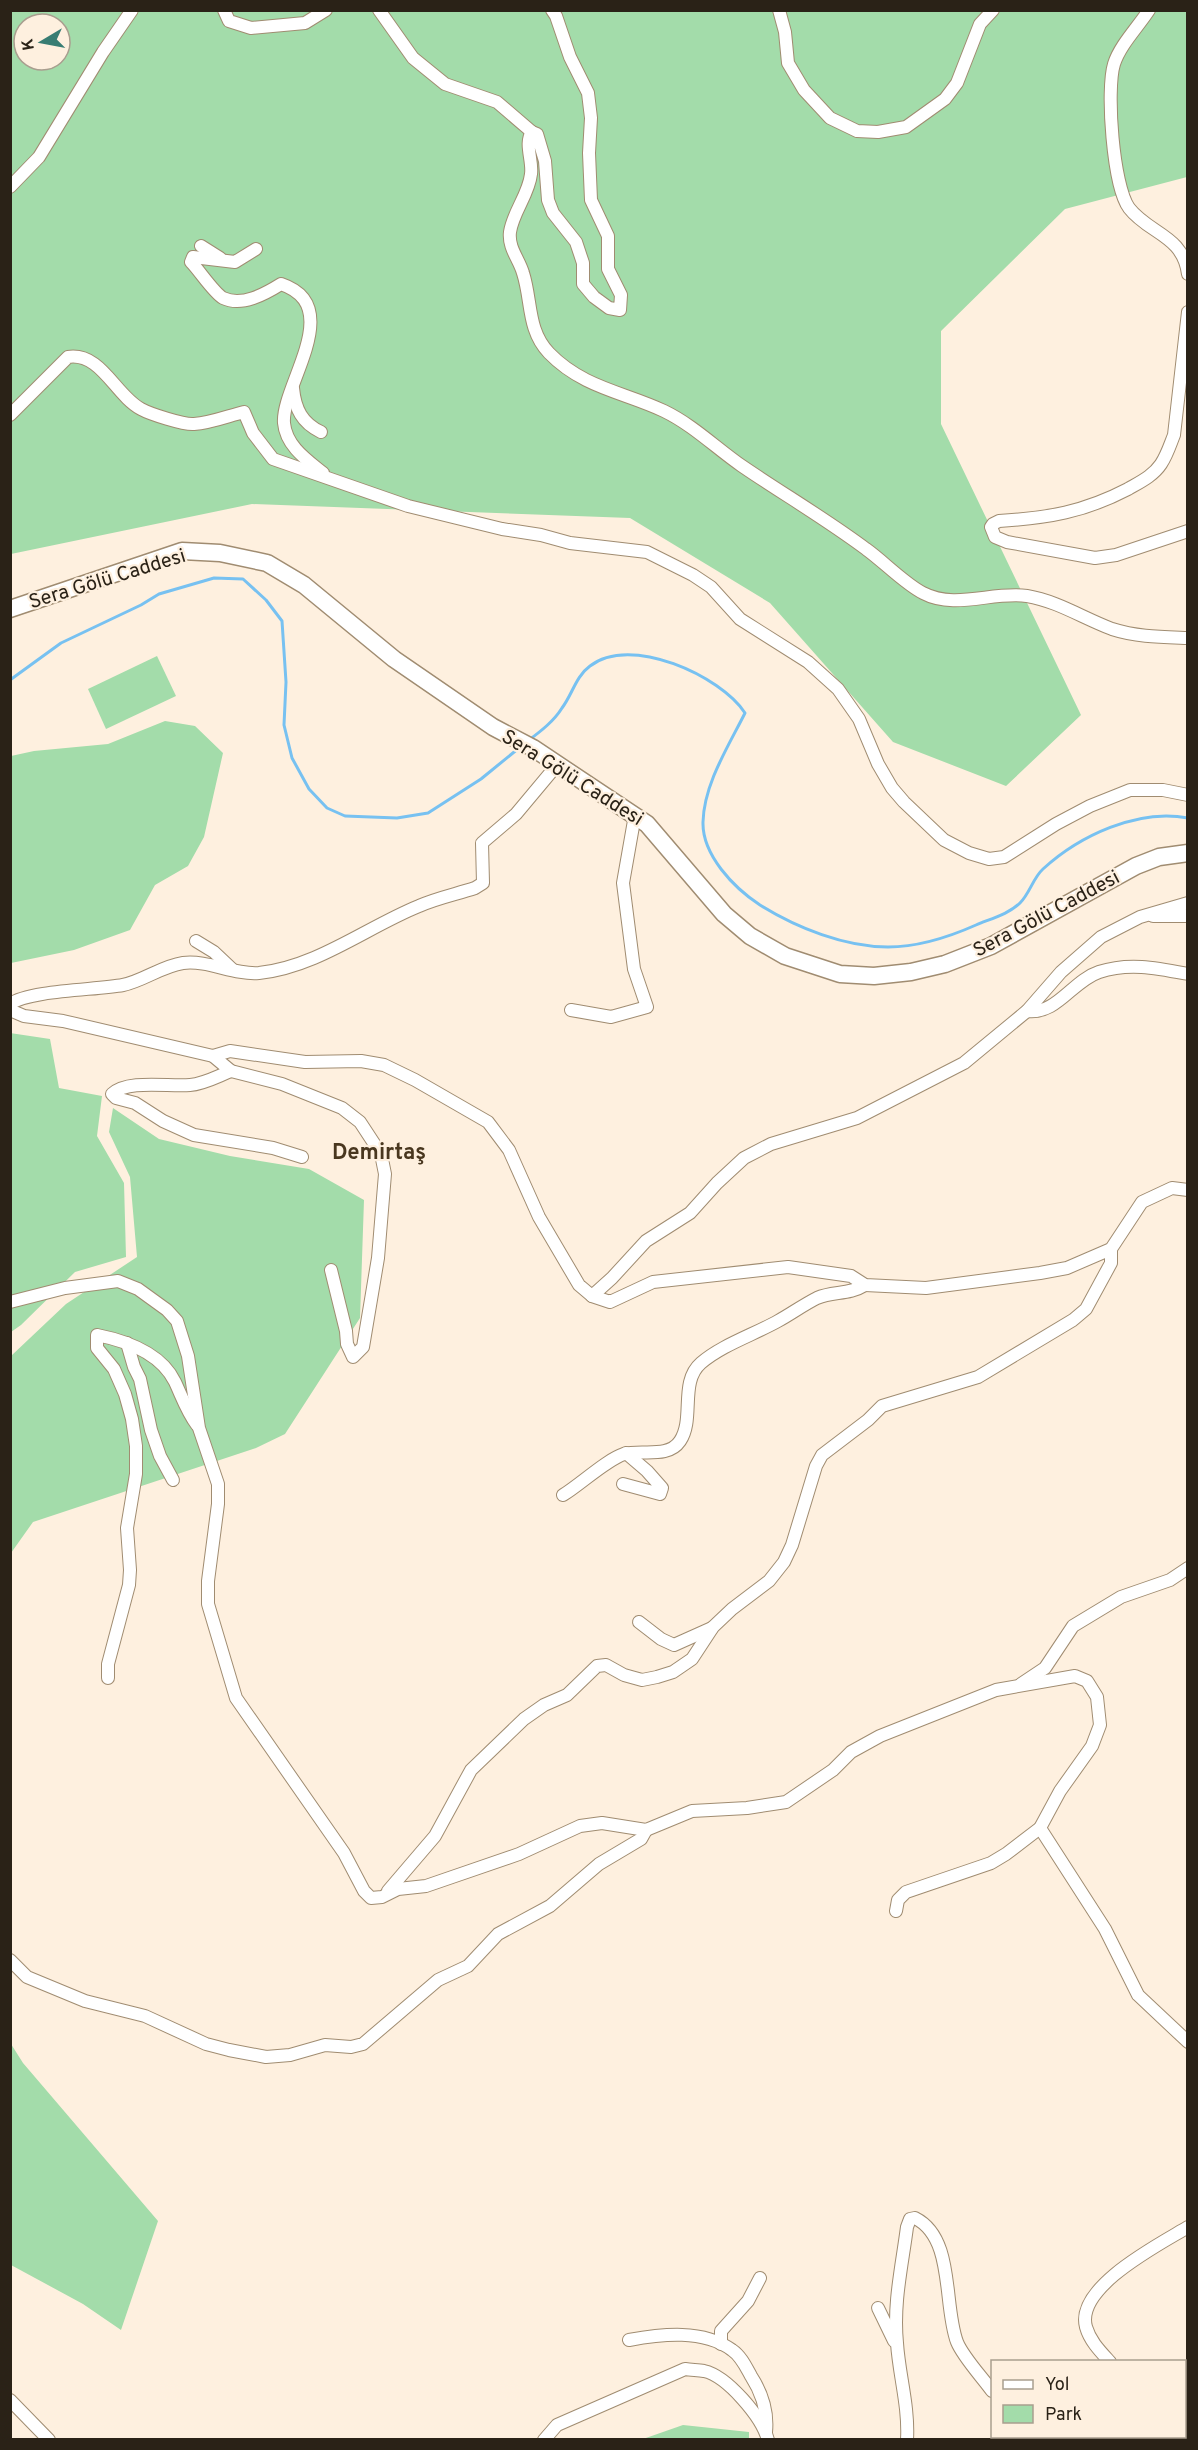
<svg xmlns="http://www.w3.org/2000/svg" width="1198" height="2450" viewBox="0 0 1198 2450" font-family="Overpass,sans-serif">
<rect width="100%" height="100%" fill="#fef0df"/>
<g fill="#a3dcaa" fill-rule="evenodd">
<path d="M11,11H1187V177L1065,209L941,331V424L1081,715L1006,786L893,742L770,603L630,518L252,504L11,554ZM24,24H60V60H24Z"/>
<polygon points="157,656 176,696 106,729 88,689"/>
<polygon points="165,721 195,726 223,753 204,837 188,866 155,885 130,930 74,950 11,963 11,756 34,751 108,744"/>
<polygon points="10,1033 50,1039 59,1088 102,1096 97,1136 124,1183 126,1257 75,1272 21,1325 11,1332"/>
<polygon points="113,1108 159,1139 230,1156 309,1169 364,1200 360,1318 285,1434 256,1448 33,1522 11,1553 11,1356 66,1304 137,1257 130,1177 109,1132"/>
<polygon points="11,2044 23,2063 158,2221 121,2330 83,2304 11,2265"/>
<polygon points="683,2425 749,2432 749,2439 643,2439"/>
</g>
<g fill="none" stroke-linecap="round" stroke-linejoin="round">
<g stroke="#77c1f1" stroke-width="3">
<polyline points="10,680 61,643 141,605 159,594 214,578 243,579 266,600 282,621 286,682 284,725 292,758 309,789 327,808 345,816 397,818 428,813 481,779 519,748"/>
<path d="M529,740C541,731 554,721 562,708C572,695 576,676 590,666C630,634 721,676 745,713C728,747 704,784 703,822C702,855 734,888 760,905C797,928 845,947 888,947C917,947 949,937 976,925C990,919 1009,914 1020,903C1030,893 1033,878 1043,869C1079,836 1138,808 1188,818"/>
</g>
<g stroke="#a08c71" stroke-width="14">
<g id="minor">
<polyline points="224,10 229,21 251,28 305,23 326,10"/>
<polyline points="379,10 413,58 445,84 497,102 532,132"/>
<path d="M552,10L556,16L570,57L588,93L591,118L589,153L591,200L608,236V269L621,295L620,310L609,308L594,297L583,284V263L576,242L553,213L548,200L545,161L537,134L532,132C524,143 533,161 531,174C529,194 513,212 510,232C508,248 519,259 523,273C532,301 527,330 549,353C583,388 624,392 664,411C693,425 716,448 742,466C783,494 826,519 866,549C883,561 905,584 923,593C955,610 993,591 1027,596C1057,601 1083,618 1112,629C1137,637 1161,637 1188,638"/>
<polyline points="779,10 785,32 788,63 804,90 830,118 857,131 878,132 906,127 945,99 957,83 980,24 993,10"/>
<path d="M1149,10C1138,27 1120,45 1114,64C1106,90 1113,186 1129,208C1149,234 1183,235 1188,274"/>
<polyline points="10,187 39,157 103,52 132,10"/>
<polyline points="201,246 220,258"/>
<path d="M256,249L235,262L193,257L191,262C199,270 214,293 223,298C242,307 265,294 281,284C347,306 281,386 284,423C286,446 307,460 323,473"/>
<path d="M1188,312L1174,435C1170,445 1167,455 1161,464C1153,476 1140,482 1128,489C1084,512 1048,518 999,521L993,524L991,527L995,537L1007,542L1095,558L1116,555L1188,531"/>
<path d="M293,388C295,409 302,423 321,432"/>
<path d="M10,415L68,357C101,352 115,395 141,409C150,414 184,425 194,424C211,423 228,416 244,412L253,433L273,459L408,506L502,529L541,535L570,543L647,552L693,575L711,587L740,619L808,662L838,689L859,719L878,764L892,788L904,802L944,840L969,853L989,859L1004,857L1056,824L1090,806L1130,790H1163L1188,795"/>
<polyline points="1153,916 1188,916"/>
<polyline points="196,941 214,952 232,969"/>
<path d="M10,1004C30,990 96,990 123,985C143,981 162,966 183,963C209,960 233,975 259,973C317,967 367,927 419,906C437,898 457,894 475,888L483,883L482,843L516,814L557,765"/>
<polyline points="10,1010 24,1016 63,1021 213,1056 231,1071 282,1084 342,1108 360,1122 381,1154 385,1174 378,1258 363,1347 353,1357 347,1344 346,1331 331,1270"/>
<polyline points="571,1010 611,1017 647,1007 634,969 623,883 635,815"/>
<path d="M1027,1011C1057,1015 1072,981 1099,972C1129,962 1157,968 1188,974"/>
<polyline points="213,1056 230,1051 305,1062 361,1061 384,1065 415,1080 488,1122 509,1150 539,1217 579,1285 592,1296 610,1302 653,1282 788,1267 851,1276 865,1285 926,1288 1040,1273 1067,1268 1111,1249 1142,1202 1172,1188 1188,1190"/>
<path d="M231,1071C218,1076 204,1084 190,1085C169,1087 128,1079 112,1094L116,1098L135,1103L163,1121L194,1135L273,1148L302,1157"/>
<polyline points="592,1296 612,1278 646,1241 690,1213 717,1183 744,1158 771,1144 857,1118 964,1063 1027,1011 1061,972 1101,937 1140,917 1188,903"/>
<polyline points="10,1302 65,1288 118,1281 138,1289 167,1310 177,1321 188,1356 199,1428 218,1484 218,1504 208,1581 208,1604 236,1698 344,1853 364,1891 371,1898 382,1897 398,1889 426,1886 519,1854 580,1826 602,1823 646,1830 692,1811 747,1808 786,1802 833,1770 851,1752 880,1736 996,1690 1075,1676 1087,1681 1097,1697 1100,1725 1092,1746 1060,1791 1040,1828 1006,1854 991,1863 906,1892 898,1900 896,1911"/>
<polyline points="127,1343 134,1367 140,1379 151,1430 160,1456 173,1480"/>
<polyline points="623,1484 660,1494 662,1488 647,1471 626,1453"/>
<path d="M563,1495C581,1484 606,1460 624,1454C641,1449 668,1459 680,1441C695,1419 679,1382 701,1363C722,1345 753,1335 778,1321C791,1314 803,1305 817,1298C833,1291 849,1295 865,1285"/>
<polyline points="639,1622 661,1639 674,1645 712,1628"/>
<path d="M108,1678V1664L129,1585L130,1570L127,1528L136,1474V1446L132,1419L125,1394L114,1369L97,1348V1335C127,1341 161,1353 175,1382C182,1397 187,1412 197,1425"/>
<polyline points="1021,1684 1045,1668 1073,1626 1121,1597 1170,1580 1188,1568"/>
<polyline points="1040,1828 1105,1929 1138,1995 1188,2042"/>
<polyline points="388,1891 435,1836 471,1770 524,1719 544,1705 567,1695 597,1666 606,1665 624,1675 642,1680 657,1677 673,1672 692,1659 713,1627 732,1609 769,1581 784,1562 792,1545 816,1466 822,1455 868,1420 882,1406 978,1377 1073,1320 1086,1309 1111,1263 1111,1249"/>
<polyline points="10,1960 27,1977 85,2001 145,2016 206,2044 229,2050 266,2057 290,2055 325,2045 351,2047 363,2044 438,1980 468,1966 498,1934 550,1906 599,1864 641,1839 646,1830"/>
<polyline points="878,2308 894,2341"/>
<path d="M629,2340C662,2334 703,2329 732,2350C741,2356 746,2367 751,2376C762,2393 768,2412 766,2432"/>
<polyline points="721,2344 721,2331 748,2301 760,2278"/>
<path d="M1110,2362C1100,2351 1090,2341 1086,2327C1075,2287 1160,2244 1188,2227"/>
<polyline points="10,2400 49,2440"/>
<polyline points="1017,2436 1018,2440"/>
<path d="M544,2440L557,2425L685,2369C691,2370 698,2370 704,2371C727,2376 762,2417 768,2440"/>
<path d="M907,2440C909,2406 899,2375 897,2343C893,2303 902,2266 907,2227L910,2219L915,2218C955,2238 943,2305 957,2342C963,2357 982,2377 992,2391"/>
<polyline points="1123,2440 1124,2436"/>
</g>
</g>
<g stroke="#a08c71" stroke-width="19">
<polyline id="secondary" points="10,609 182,551 220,553 267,563 304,585 394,659 493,727 533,748 647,824 724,914 750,936 785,956 840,974 874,976 911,972 945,964 991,946 1136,866 1159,857 1188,853"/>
</g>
<use href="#minor" stroke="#fff" stroke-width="12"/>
<use href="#secondary" stroke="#fff" stroke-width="16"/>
</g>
<g text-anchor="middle" stroke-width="4.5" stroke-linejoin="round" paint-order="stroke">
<g font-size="20" fill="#2a2217" stroke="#fef0df">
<text transform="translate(107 578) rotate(-17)" y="7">Sera Gölü Caddesi</text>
<text transform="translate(573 777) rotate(32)" y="7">Sera Gölü Caddesi</text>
<text transform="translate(1046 913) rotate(-28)" y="7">Sera Gölü Caddesi</text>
</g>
<g font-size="22" font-weight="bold" fill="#49371f" stroke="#fef0df">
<text x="379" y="1159">Demirtaş</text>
</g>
</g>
<rect width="1198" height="2450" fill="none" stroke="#2a2217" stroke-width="24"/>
<rect x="991" y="2360" width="195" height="78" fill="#fef0df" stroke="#a99e8f" stroke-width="1.5"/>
<rect x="1003" y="2380" width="30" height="9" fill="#ffffff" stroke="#a99e8f" stroke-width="1.5"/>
<text x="1045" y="2390" font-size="18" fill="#2a2217">Yol</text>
<rect x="1003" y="2405" width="30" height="18" fill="#a3dcaa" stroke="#a99e8f" stroke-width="1.5"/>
<text x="1045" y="2420" font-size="18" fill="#2a2217">Park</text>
<g transform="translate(42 42) rotate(260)"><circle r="28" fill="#fef0df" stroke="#a99e8f" stroke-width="1.5"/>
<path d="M0-4.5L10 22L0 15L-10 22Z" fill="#387d73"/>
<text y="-9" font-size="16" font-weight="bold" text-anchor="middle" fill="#2a2217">K</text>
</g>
</svg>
